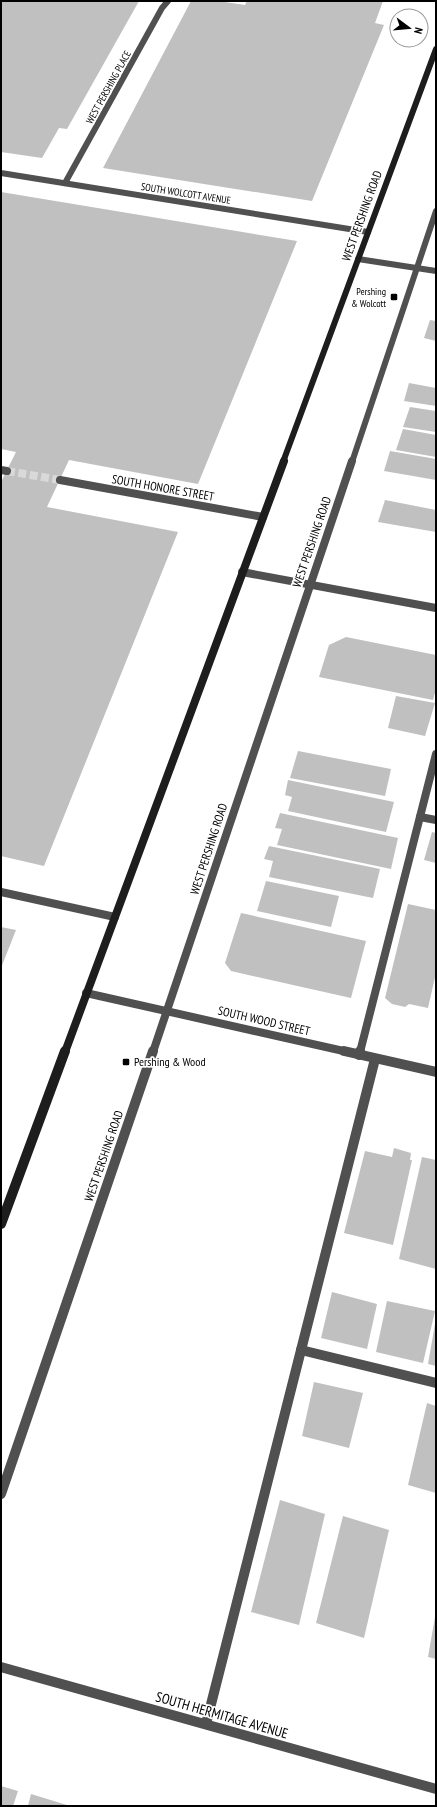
<svg xmlns="http://www.w3.org/2000/svg" width="437" height="1807" viewBox="0 0 437 1807" font-family="'PT Sans Narrow',sans-serif">
<rect width="100%" height="100%" fill="#fff"/>
<g fill="#c0c0c0">
<polygon points="1,1 139,1 67,129 59,128 42,158 1,152"/>
<polygon points="191,1 218,1 245,5 247,1 383,1 375,23 384,25 312,201 103,168"/>
<polygon points="1,192 297,241 198,484 69,460 47,507 178,532 44,866 1,856 1,482 16,452 1,449"/>
<polygon points="430,320 436,321 436,341 424,338"/>
<polygon points="409,383 436,388 436,406 404,401"/>
<polygon points="410,407 436,411 436,432 403,427"/>
<polygon points="403,429 436,435 436,457 396,450"/>
<polygon points="390,451 436,459 436,480 384,471"/>
<polygon points="385,500 436,510 436,532 378,522"/>
<polygon points="346,637 436,655 436,689 433,700 319,677 329,645"/>
<polygon points="396,696 435,703 425,736 388,728"/>
<polygon points="298,751 391,769 385,796 290,778"/>
<polygon points="288,780 394,802 386,832 288,811 292,797 285,795"/>
<polygon points="280,813 398,838 391,869 277,845 282,829 275,828"/>
<polygon points="432,832 436,833 436,863 424,860"/>
<polygon points="269,846 380,869 373,898 269,877 273,861 264,859"/>
<polygon points="266,881 339,896 331,927 257,911"/>
<polygon points="408,904 436,910 436,973 428,1008 409,1004 405,1007 392,1004 385,998"/>
<polygon points="241,913 366,941 351,998 231,971 225,963"/>
<polygon points="1,927 16,930 1,968"/>
<polygon points="394,1148 411,1153 410,1160 412,1160 393,1245 344,1233 365,1151 392,1157"/>
<polygon points="422,1157 436,1160 436,1269 399,1259"/>
<polygon points="332,1292 377,1304 367,1349 321,1338"/>
<polygon points="387,1301 435,1311 423,1363 376,1352"/>
<polygon points="435,1324 436,1324 436,1366 428,1364"/>
<polygon points="314,1382 363,1393 349,1448 302,1436"/>
<polygon points="427,1403 436,1406 436,1493 408,1485"/>
<polygon points="280,1500 325,1514 299,1625 251,1612"/>
<polygon points="343,1516 389,1530 364,1638 316,1623"/>
<polygon points="435,1617 436,1617 436,1659 428,1657"/>
<polygon points="1,1786 18,1791 13,1806 1,1806"/>
<polygon points="31,1794 70,1806 28,1806"/>
</g>
<g fill="none" stroke-linecap="round" stroke-linejoin="round">
<polyline stroke="#d9d9d9" stroke-width="8" stroke-dasharray="8 3.5" stroke-linecap="butt" points="7,471 60,480"/>
<g stroke="#505050" stroke-width="6">
<polyline points="1,173 368,232"/>
<polyline points="65,183 162,8 168,1"/>
</g>
<g stroke="#505050" stroke-width="8">
<polyline points="420,817 436,820"/>
<polyline points="360,1052 436,754"/>
</g>
<g stroke="#505050" stroke-width="10">
<polyline points="359,1055 360,1051"/>
<polyline points="301,1350 436,1383"/>
<polyline points="206,1724 375,1059"/>
</g>
<g stroke="#505050" stroke-width="6">
<polyline points="358,259 436,271"/>
<polyline points="352,462 436,211"/>
</g>
<g stroke="#505050" stroke-width="8">
<polyline points="1,470 7,471"/>
<polyline points="60,480 263,517"/>
<polyline points="242,572 436,608"/>
<polyline points="1,892 115,917"/>
<polyline points="153,1052 352,461"/>
</g>
<g stroke="#505050" stroke-width="10">
<polyline points="1,1494 153,1051"/>
<polyline points="1,1667 436,1789"/>
</g>
<polyline stroke="#505050" stroke-width="8" points="86,993 348,1052"/>
<polyline stroke="#505050" stroke-width="10" points="344,1051 436,1072"/>
<polyline stroke="#1d1d1d" stroke-width="6" points="283,462 436,49"/>
<polyline stroke="#1d1d1d" stroke-width="8" points="65,1052 284,461"/>
<polyline stroke="#1d1d1d" stroke-width="10" points="1,1224 65,1051"/>
</g>
<g fill="#000" stroke="#fff" stroke-width="1.5">
<rect x="390" y="293" width="8" height="8" rx="2"/>
<rect x="122" y="1058" width="8" height="8" rx="2"/>
</g>
<g text-anchor="middle" stroke-width="3.5" stroke-linejoin="round" paint-order="stroke">
<g font-size="10" fill="#000" stroke="#fff">
<text transform="translate(108 87) rotate(-61)" y="4">WEST PERSHING PLACE</text>
<text transform="translate(186 193) rotate(9)" y="4">SOUTH WOLCOTT AVENUE</text>
</g>
<g font-size="10" fill="#000" stroke="#fff" text-anchor="end">
<text x="386" y="295">Pershing<tspan x="386" dy="12">&amp; Wolcott</tspan></text>
</g>
<g font-size="12" fill="#000" stroke="#fff">
<text transform="translate(362 216) rotate(-70)" y="4">WEST PERSHING ROAD</text>
<text transform="translate(163 488) rotate(10)" y="4">SOUTH HONORE STREET</text>
<text transform="translate(312 542) rotate(-71)" y="4">WEST PERSHING ROAD</text>
<text transform="translate(209 849) rotate(-72)" y="4">WEST PERSHING ROAD</text>
<text transform="translate(264 1021) rotate(13)" y="4">SOUTH WOOD STREET</text>
<text transform="translate(104 1156) rotate(-71)" y="4">WEST PERSHING ROAD</text>
</g>
<g font-size="12" fill="#000" stroke="#fff" text-anchor="start">
<text x="134" y="1066">Pershing &amp; Wood</text>
</g>
<g font-size="14" fill="#000" stroke="#fff">
<text transform="translate(222 1715) rotate(16)" y="5">SOUTH HERMITAGE AVENUE</text>
</g>
</g>
<rect width="437" height="1807" fill="none" stroke="#000000" stroke-width="4"/>
<g transform="translate(409 28) rotate(106)"><circle r="19" fill="#ffffff" stroke="#999999"/>
<path d="M0-3L7 15L0 10L-7 15Z" fill="#000000"/>
<text y="-6" font-size="11" font-weight="bold" text-anchor="middle" fill="#000000">N</text>
</g>
</svg>
